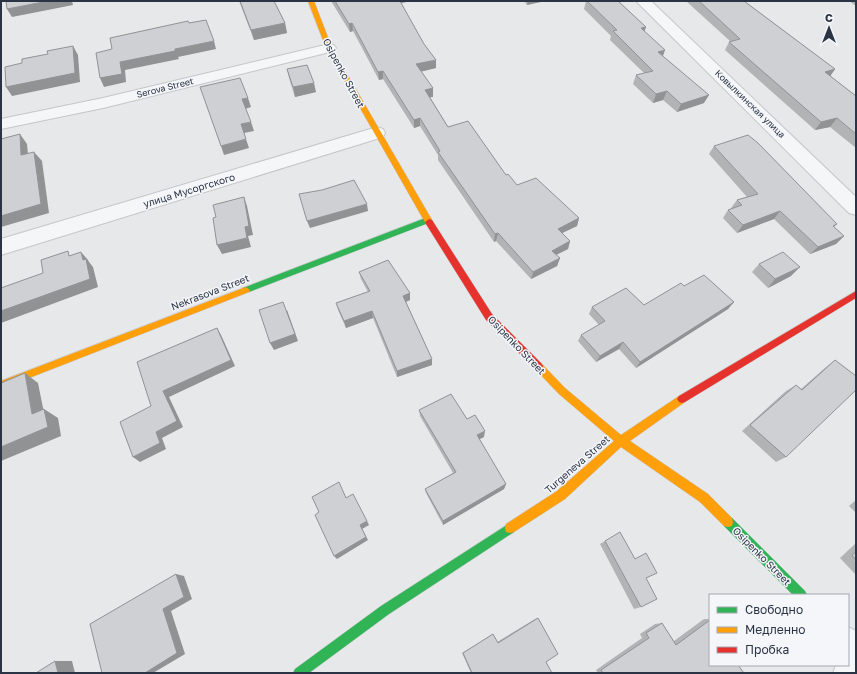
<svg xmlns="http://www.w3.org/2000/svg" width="857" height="674" viewBox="0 0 857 674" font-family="'Golos Text',sans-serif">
<rect width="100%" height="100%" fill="#e6e8ea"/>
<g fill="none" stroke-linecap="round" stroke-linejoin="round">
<g stroke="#c4c6c8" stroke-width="2">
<g id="street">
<polygon points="636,1 651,1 856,197 856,215 849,213"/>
<polygon points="329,44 334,45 336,48 334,51 103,108 1,129 1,119 103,98"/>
<polygon points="377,127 383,129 385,133 383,137 1,255 1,239"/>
<polygon points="848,627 856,631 856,673 833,673 836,665 848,665"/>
</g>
</g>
<g stroke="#c4c6c8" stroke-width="1">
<g id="fast">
<polygon points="428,217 432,220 431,222 249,292 243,292 242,290 243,288"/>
<polygon points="728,517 732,518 805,591 807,595 793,595 724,526 723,522 724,518"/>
<polygon points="510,523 514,524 515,528 514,532 389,614 309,673 293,673 295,669 381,606"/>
</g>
</g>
<g stroke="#c4c6c8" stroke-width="1">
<g id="slow">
<polygon points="308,1 314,1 332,48 432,220 433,222 432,224 426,224 326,48"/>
<polygon points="246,287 250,290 249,292 1,389 1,381"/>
<polygon points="538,362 541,363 565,388 621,435 679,396 682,395 685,396 687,399 685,402 630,441 708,494 732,518 733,522 732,526 728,527 724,526 700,502 621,447 565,499 514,532 510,533 506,532 505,528 506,524 557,491 614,441 559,394 535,369 533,366 535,363"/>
</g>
</g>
<g stroke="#c4c6c8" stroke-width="1">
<g id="jam">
<polygon points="429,219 432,220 492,314 541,363 543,366 541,369 538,370 535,369 486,320 426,224 425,222"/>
<polygon points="856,291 856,298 685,402 682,403 679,402 677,399 679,396"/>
</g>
</g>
<use href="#street" fill="#f5f6f7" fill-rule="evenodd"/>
<use href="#fast" fill="#30b455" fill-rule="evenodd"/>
<use href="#slow" fill="#ff9f0a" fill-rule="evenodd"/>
<use href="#jam" fill="#e5322d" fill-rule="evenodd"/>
</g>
<g fill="#b1b3b5">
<polygon points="239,1 274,1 285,23 287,33 254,40"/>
<polygon points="331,1 411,1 401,3 436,68 421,71 433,97 430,97 448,127 517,185 579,218 577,226 562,233 570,241 568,249 556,255 560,258 557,266 531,279 496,241 494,242 438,160 438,155 420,126 414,128 383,79 379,80 353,31 350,32"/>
<polygon points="524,1 545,1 527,5"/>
<polygon points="586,1 618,1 646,27 644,31 663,56 704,103 677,112 663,100 653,103 633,84 636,75 644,73 610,40 611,36 584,9"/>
<polygon points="686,1 744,1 835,69 830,76 856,96 856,148 830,127 815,130 725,50 729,42 730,41"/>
<polygon points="849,1 856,1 856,6"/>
<polygon points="287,69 316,92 295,97 289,78"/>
<polygon points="714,146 837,224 834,227 844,236 836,244 810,254 774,219 737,233 723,218 728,210 732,208 731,208 737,200 747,197 709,154"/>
<polygon points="759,264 791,276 768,288 752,272"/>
<polygon points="359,272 410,293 410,300 406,302 432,359 432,365 397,377 373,318 346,328 338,310 336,303 368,292 361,279"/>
<polygon points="684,286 734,302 728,309 636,368 619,349 596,362 578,341 581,335 599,325 589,314 592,307 644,305"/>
<polygon points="835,360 786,457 776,462 742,431 786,391 796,385 801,389 826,367"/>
<polygon points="419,410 467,419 484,437 479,439 506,484 504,489 443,525 426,493 425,489 453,473 420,416"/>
<polygon points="856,500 856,513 849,506"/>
<polygon points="605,541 646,578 641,607 634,609 600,544"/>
<polygon points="856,543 856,575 840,558"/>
<polygon points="538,618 546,662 552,673 471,673 462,653 493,634 497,642 535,619"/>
<polygon points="704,619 710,619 710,665 744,673 598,673 596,670 642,638 640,634 655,624 662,623 674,641"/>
</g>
<g fill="#909294">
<polygon points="48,1 72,1 73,5 12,17 7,9"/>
<polygon points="397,1 411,1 397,4"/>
<polygon points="528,1 545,1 527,5"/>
<polygon points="285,23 287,33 254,40 251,30"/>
<polygon points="352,23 353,31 350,32 349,24"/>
<polygon points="646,27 643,36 641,28"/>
<polygon points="214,41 216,49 178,57 179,59 125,70 126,82 104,87 100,78 120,62 175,49"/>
<polygon points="73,46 78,55 80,82 12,96 6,87"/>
<polygon points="665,50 662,59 658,52"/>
<polygon points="436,60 436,68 416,73 416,64"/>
<polygon points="835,69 829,78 825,72"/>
<polygon points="383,71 383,79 379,80 378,72"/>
<polygon points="314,83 316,92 295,97 293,87"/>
<polygon points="433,88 433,97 425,98 425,90"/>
<polygon points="667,91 663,100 653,103 656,94"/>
<polygon points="709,95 704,103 677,112 681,104"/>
<polygon points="248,98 251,107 245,109 242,99"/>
<polygon points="420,118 420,126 414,128 414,120"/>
<polygon points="837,118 830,127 815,130 821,122"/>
<polygon points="251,122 254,131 244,133 241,124"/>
<polygon points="20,134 27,144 29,164 21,155"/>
<polygon points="246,139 249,148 224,155 221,146"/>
<polygon points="34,152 42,161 49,213 1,227 1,216"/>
<polygon points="244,197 247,206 253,235 248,236 251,247 222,254 217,245 245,227"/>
<polygon points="367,204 368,211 310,228 307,221"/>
<polygon points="780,211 774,219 737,233 743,225"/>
<polygon points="579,218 577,226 556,236 558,229"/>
<polygon points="498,233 496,241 494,242 495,234"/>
<polygon points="844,236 836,244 810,254 818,247"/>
<polygon points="570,241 568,249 550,258 552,251"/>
<polygon points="81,252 88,260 89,262 93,267 98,287 1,323 1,311 83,260"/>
<polygon points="560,258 557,266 531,279 533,272"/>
<polygon points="800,267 791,276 768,288 775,279"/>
<polygon points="410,293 410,300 403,303 403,296"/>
<polygon points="734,302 728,309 636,368 640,362"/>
<polygon points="287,310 298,341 274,350 270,343"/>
<polygon points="372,311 373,318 346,328 344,321"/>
<polygon points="217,328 221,335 235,366 169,397 183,427 162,438 166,449 140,462 133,457 156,432 163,391"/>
<polygon points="623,342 619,349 596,362 600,356"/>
<polygon points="432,359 432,365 397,377 397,371"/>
<polygon points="25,373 38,383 46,423 32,414"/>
<polygon points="44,409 58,418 61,436 1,461 1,447"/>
<polygon points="485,431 484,437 476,441 477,435"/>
<polygon points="506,484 504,489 443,525 443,521"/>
<polygon points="367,521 369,525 362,529 368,540 337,559 334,556 360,525"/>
<polygon points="176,574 184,576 192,599 171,611 185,654 153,673 145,673 163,609"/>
<polygon points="55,661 72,661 75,673 58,673"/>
</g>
<g fill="#ced0d3" stroke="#909294">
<polygon points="6,1 48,1 7,9"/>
<polygon points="240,1 274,1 285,23 251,30"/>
<polygon points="335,1 400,1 424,44 436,60 416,64 433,88 425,90 448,127 468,121 506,175 508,174 517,185 536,178 579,218 558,229 570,241 552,251 560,258 533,272 498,233 495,234 438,152 440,151 420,118 414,120 383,71 378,72 352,23 349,24"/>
<polygon points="587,1 618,1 646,27 641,28 665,50 658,52 709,95 681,104 667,91 656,94 636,75 653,71 613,31 617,30"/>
<polygon points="699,1 744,1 835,69 825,72 856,96 856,134 837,118 821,122 729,42 740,39"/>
<polygon points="206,20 214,41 175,49 175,51 120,62 122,74 100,78 96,53 112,49 110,38 188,21 189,23"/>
<polygon points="73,46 75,73 6,87 5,67 22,63 22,59 48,54 47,51"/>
<polygon points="307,65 314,83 293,87 287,69"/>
<polygon points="240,78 248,98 242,99 251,122 241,124 246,139 221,146 200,87"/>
<polygon points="20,134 21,155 34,152 41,204 1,216 1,139"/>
<polygon points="748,135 758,143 837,224 833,226 844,236 818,247 780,211 743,225 728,210 742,205 737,200 758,194 714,146"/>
<polygon points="354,180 367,204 307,221 299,194 322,190"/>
<polygon points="244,197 249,226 245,227 247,238 217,245 213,218 216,217 213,205"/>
<polygon points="68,251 69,256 81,252 83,260 86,259 90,279 1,311 1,288 43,273 41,260"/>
<polygon points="783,252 800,267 775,279 759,264"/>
<polygon points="388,260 410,293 403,296 432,359 397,371 372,311 344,321 336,303 370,291 359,272"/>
<polygon points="704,275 734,302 640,362 623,342 600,356 581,335 605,321 592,307 626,288 644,305 681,283 684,286"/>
<polygon points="283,302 295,334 270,343 259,310"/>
<polygon points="217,328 231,360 163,391 177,421 156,432 160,443 133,457 120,422 151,406 137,362"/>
<polygon points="835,360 856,376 856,390 786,457 750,425 796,385 802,390"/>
<polygon points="25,373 32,414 44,409 48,427 1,447 1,383"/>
<polygon points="451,394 467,419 475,415 485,431 477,435 506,484 443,521 425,489 456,472 419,410"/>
<polygon points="339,482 346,498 353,494 367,521 360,525 366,537 334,556 315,515 319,512 312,497"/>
<polygon points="620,532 635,559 646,553 657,573 646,578 657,599 641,607 605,541"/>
<polygon points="856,552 856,560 852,555"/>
<polygon points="176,574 184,597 163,609 177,653 145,673 102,673 90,624"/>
<polygon points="538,618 558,654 546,662 552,673 472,673 463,653 493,634 498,643"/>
<polygon points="710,620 710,665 738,665 744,673 603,673 601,670 649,638 646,633 662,623 676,645"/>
<polygon points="55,661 58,673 36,673"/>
</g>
<g text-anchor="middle" stroke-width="3" stroke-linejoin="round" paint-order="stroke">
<g font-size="9" fill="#2b3445" stroke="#f4f6f9">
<text transform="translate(165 88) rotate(-14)" y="3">Serova Street</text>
<text transform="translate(750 104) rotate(44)" y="3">Ковылкинская улица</text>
</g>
<g font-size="10" fill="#2b3445" stroke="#f4f6f9">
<text transform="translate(344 73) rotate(62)" y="4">Osipenko Street</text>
<text transform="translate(189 190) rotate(-17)" y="4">улица Мусоргского</text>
<text transform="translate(210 292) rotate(-21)" y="4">Nekrasova Street</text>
<text transform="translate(517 345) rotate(46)" y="4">Osipenko Street</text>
<text transform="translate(577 464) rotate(-41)" y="4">Turgeneva Street</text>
<text transform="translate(762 556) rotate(45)" y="4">Osipenko Street</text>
</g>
</g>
<rect width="857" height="674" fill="none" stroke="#2b3445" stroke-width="4"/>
<rect x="709" y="594" width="140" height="72" fill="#f4f6f9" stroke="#a4a8b1"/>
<rect x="717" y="607" width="20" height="6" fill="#30b455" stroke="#a4a8b1"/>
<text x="745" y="614" font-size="12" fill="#2b3445">Свободно</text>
<rect x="717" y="627" width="20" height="6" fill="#ff9f0a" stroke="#a4a8b1"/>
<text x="745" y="634" font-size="12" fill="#2b3445">Медленно</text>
<rect x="717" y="647" width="20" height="6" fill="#e5322d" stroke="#a4a8b1"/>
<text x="745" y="654" font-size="12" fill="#2b3445">Пробка</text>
<g transform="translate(829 28)" stroke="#f4f6f9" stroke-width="3" paint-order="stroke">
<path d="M0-3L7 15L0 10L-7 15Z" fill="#2b3445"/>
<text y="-6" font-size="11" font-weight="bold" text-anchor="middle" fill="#2b3445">С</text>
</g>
</svg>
